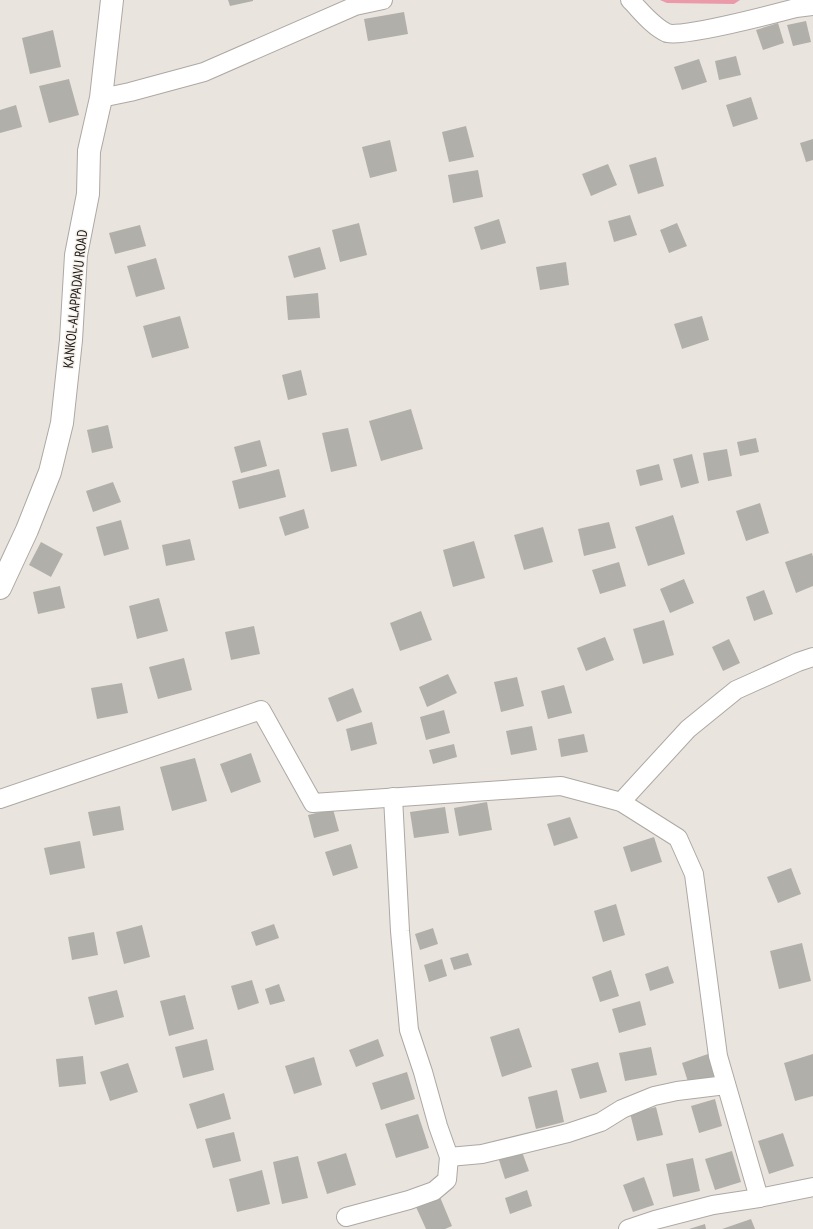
<svg xmlns="http://www.w3.org/2000/svg" width="813" height="1229" viewBox="0 0 813 1229" font-family="'PT Sans Narrow',sans-serif">
<rect width="100%" height="100%" fill="#eae4df"/>
<polygon fill="#ea9aa9" points="660,0 740,0 734,4 667,3"/>
<g fill="#b1afa9">
<polygon points="228,0 253,0 253,1 230,6"/>
<polygon points="404,12 408,34 368,41 364,19"/>
<polygon points="806,21 811,42 793,46 787,25"/>
<polygon points="778,23 784,43 763,50 756,30"/>
<polygon points="53,30 61,67 30,74 22,38"/>
<polygon points="736,56 741,75 719,80 715,61"/>
<polygon points="699,59 707,82 682,90 674,67"/>
<polygon points="69,79 79,115 49,123 39,86"/>
<polygon points="751,97 758,119 733,127 726,105"/>
<polygon points="16,105 22,127 0,133 0,110"/>
<polygon points="466,126 474,157 449,162 442,132"/>
<polygon points="813,139 813,160 806,162 800,143"/>
<polygon points="390,140 397,171 370,178 362,147"/>
<polygon points="656,157 664,186 638,194 629,165"/>
<polygon points="608,164 617,185 591,196 582,174"/>
<polygon points="478,170 483,197 453,203 448,175"/>
<polygon points="630,215 637,235 614,242 608,221"/>
<polygon points="499,219 506,243 481,250 474,227"/>
<polygon points="359,223 367,255 340,262 332,230"/>
<polygon points="677,223 687,246 669,253 660,230"/>
<polygon points="140,225 146,246 115,254 109,233"/>
<polygon points="320,247 326,269 294,278 288,256"/>
<polygon points="156,258 165,289 136,297 127,266"/>
<polygon points="566,262 569,285 540,290 536,267"/>
<polygon points="318,293 320,318 288,320 286,296"/>
<polygon points="180,316 189,348 152,358 143,326"/>
<polygon points="702,316 709,340 682,349 674,324"/>
<polygon points="301,370 307,395 288,400 282,375"/>
<polygon points="411,409 423,449 381,461 369,421"/>
<polygon points="108,425 113,448 92,453 87,430"/>
<polygon points="348,428 357,466 331,472 322,433"/>
<polygon points="756,438 759,452 740,456 737,442"/>
<polygon points="260,440 267,466 241,473 234,447"/>
<polygon points="727,449 732,476 708,481 703,453"/>
<polygon points="692,454 699,483 681,488 673,459"/>
<polygon points="659,464 663,480 640,486 636,470"/>
<polygon points="279,469 286,497 239,509 232,481"/>
<polygon points="113,482 121,502 93,512 86,491"/>
<polygon points="760,503 769,533 746,541 736,511"/>
<polygon points="304,509 309,528 285,536 279,517"/>
<polygon points="673,515 685,554 648,566 635,527"/>
<polygon points="121,520 129,549 104,556 96,527"/>
<polygon points="609,522 616,548 584,556 578,529"/>
<polygon points="543,527 553,562 524,570 514,535"/>
<polygon points="190,539 195,560 166,566 162,545"/>
<polygon points="474,541 485,578 453,587 443,550"/>
<polygon points="41,542 63,554 51,577 29,565"/>
<polygon points="812,553 813,557 813,586 796,593 785,562"/>
<polygon points="619,562 626,586 600,594 592,570"/>
<polygon points="684,579 694,603 670,613 660,589"/>
<polygon points="60,586 65,608 38,614 33,592"/>
<polygon points="764,590 773,614 754,621 746,597"/>
<polygon points="159,598 168,631 137,639 129,606"/>
<polygon points="421,611 432,640 400,651 390,623"/>
<polygon points="664,620 674,655 643,664 633,629"/>
<polygon points="254,626 260,654 231,660 225,632"/>
<polygon points="605,637 614,660 586,671 577,648"/>
<polygon points="729,639 740,663 723,671 712,647"/>
<polygon points="184,658 192,690 158,699 149,667"/>
<polygon points="448,674 457,693 427,707 419,687"/>
<polygon points="517,677 524,706 501,712 494,682"/>
<polygon points="122,683 128,713 97,719 91,688"/>
<polygon points="564,685 572,713 548,719 541,691"/>
<polygon points="353,688 362,712 337,722 328,698"/>
<polygon points="444,710 450,733 426,740 420,717"/>
<polygon points="372,722 377,744 351,751 346,729"/>
<polygon points="532,726 537,750 511,755 506,731"/>
<polygon points="584,734 588,752 561,757 558,739"/>
<polygon points="454,744 457,757 433,764 429,750"/>
<polygon points="251,753 261,782 231,793 220,764"/>
<polygon points="195,758 207,801 172,811 160,767"/>
<polygon points="487,802 492,830 459,836 454,808"/>
<polygon points="120,806 124,830 93,836 88,812"/>
<polygon points="445,807 449,833 414,838 410,812"/>
<polygon points="333,809 339,831 314,838 308,815"/>
<polygon points="570,817 578,838 554,846 547,824"/>
<polygon points="654,837 662,862 631,872 623,847"/>
<polygon points="80,841 85,868 50,875 44,848"/>
<polygon points="351,844 358,868 333,876 325,852"/>
<polygon points="791,868 801,894 778,903 767,877"/>
<polygon points="616,904 625,935 603,942 594,911"/>
<polygon points="274,924 279,938 256,946 251,932"/>
<polygon points="142,925 150,957 124,964 116,932"/>
<polygon points="433,928 438,944 420,950 415,934"/>
<polygon points="94,932 98,955 72,960 68,937"/>
<polygon points="802,943 811,981 779,989 770,951"/>
<polygon points="468,953 472,965 454,970 450,958"/>
<polygon points="442,959 447,976 429,982 424,965"/>
<polygon points="668,966 674,983 650,991 645,974"/>
<polygon points="611,970 619,996 600,1002 592,977"/>
<polygon points="252,980 259,1003 238,1010 231,986"/>
<polygon points="279,984 285,1001 270,1005 265,989"/>
<polygon points="117,990 124,1017 95,1025 88,997"/>
<polygon points="185,995 194,1029 169,1036 160,1001"/>
<polygon points="640,1001 646,1025 619,1033 612,1009"/>
<polygon points="519,1028 532,1067 502,1077 490,1037"/>
<polygon points="207,1039 214,1070 183,1078 175,1047"/>
<polygon points="378,1039 384,1056 356,1067 349,1050"/>
<polygon points="651,1047 657,1075 625,1081 619,1053"/>
<polygon points="708,1054 715,1076 689,1085 682,1063"/>
<polygon points="813,1054 813,1096 795,1101 784,1063"/>
<polygon points="83,1056 86,1084 59,1087 56,1059"/>
<polygon points="314,1057 322,1085 294,1094 285,1066"/>
<polygon points="598,1062 607,1092 580,1099 571,1069"/>
<polygon points="128,1063 138,1092 110,1101 100,1072"/>
<polygon points="407,1072 415,1099 381,1110 372,1083"/>
<polygon points="557,1090 564,1122 536,1129 528,1097"/>
<polygon points="224,1093 231,1119 197,1129 189,1104"/>
<polygon points="715,1099 722,1126 699,1133 691,1106"/>
<polygon points="656,1107 663,1135 637,1141 630,1113"/>
<polygon points="418,1114 429,1148 396,1158 385,1124"/>
<polygon points="234,1132 241,1161 213,1168 205,1139"/>
<polygon points="783,1133 794,1166 769,1174 758,1141"/>
<polygon points="521,1149 529,1171 505,1179 498,1157"/>
<polygon points="732,1151 741,1182 715,1190 705,1159"/>
<polygon points="346,1153 356,1185 327,1194 317,1162"/>
<polygon points="298,1156 308,1198 282,1204 273,1162"/>
<polygon points="693,1158 700,1191 673,1197 666,1164"/>
<polygon points="262,1170 270,1204 237,1212 229,1179"/>
<polygon points="644,1177 654,1205 633,1212 623,1185"/>
<polygon points="527,1190 532,1206 510,1214 505,1198"/>
<polygon points="440,1197 452,1226 445,1229 426,1229 416,1207"/>
<polygon points="751,1219 755,1229 722,1229"/>
<polygon points="705,1224 706,1229 689,1229"/>
</g>
<g fill="none" stroke-linecap="round" stroke-linejoin="round">
<g stroke="#ada8a3" stroke-width="20">
<g id="street">
<path d="M630,0C641,11 652,26 667,33C679,39 777,13 796,8L813,6"/>
<polyline points="101,98 130,92 204,72 355,6 383,0"/>
<polyline points="0,799 261,710 313,803 561,786 621,802 678,838 694,874 718,1056 759,1198 813,1187"/>
<polyline points="621,802 688,729 736,690 798,662 813,657"/>
<polyline points="449,1157 482,1154 568,1133 601,1122 622,1109 654,1096 677,1091 726,1085"/>
<polyline points="346,1217 409,1200 434,1191 447,1180 449,1157 438,1126 423,1072 409,1030 400,931 393,797"/>
<polyline points="628,1229 655,1220 713,1205 759,1198"/>
</g>
</g>
<g stroke="#ada8a3" stroke-width="24">
<polyline id="secondary" points="0,588 27,530 50,472 62,423 71,340 76,255 88,194 89,151 101,98 112,0"/>
</g>
<use href="#street" stroke="#fff" stroke-width="18"/>
<use href="#secondary" stroke="#fff" stroke-width="22"/>
</g>
<g text-anchor="middle" stroke-width="3" stroke-linejoin="round" paint-order="stroke">
<g font-size="14" fill="#161412" stroke="#f7f1ec">
<text transform="translate(75 299) rotate(-84)" y="5">KANKOL-ALAPPADAVU ROAD</text>
</g>
</g>
</svg>
